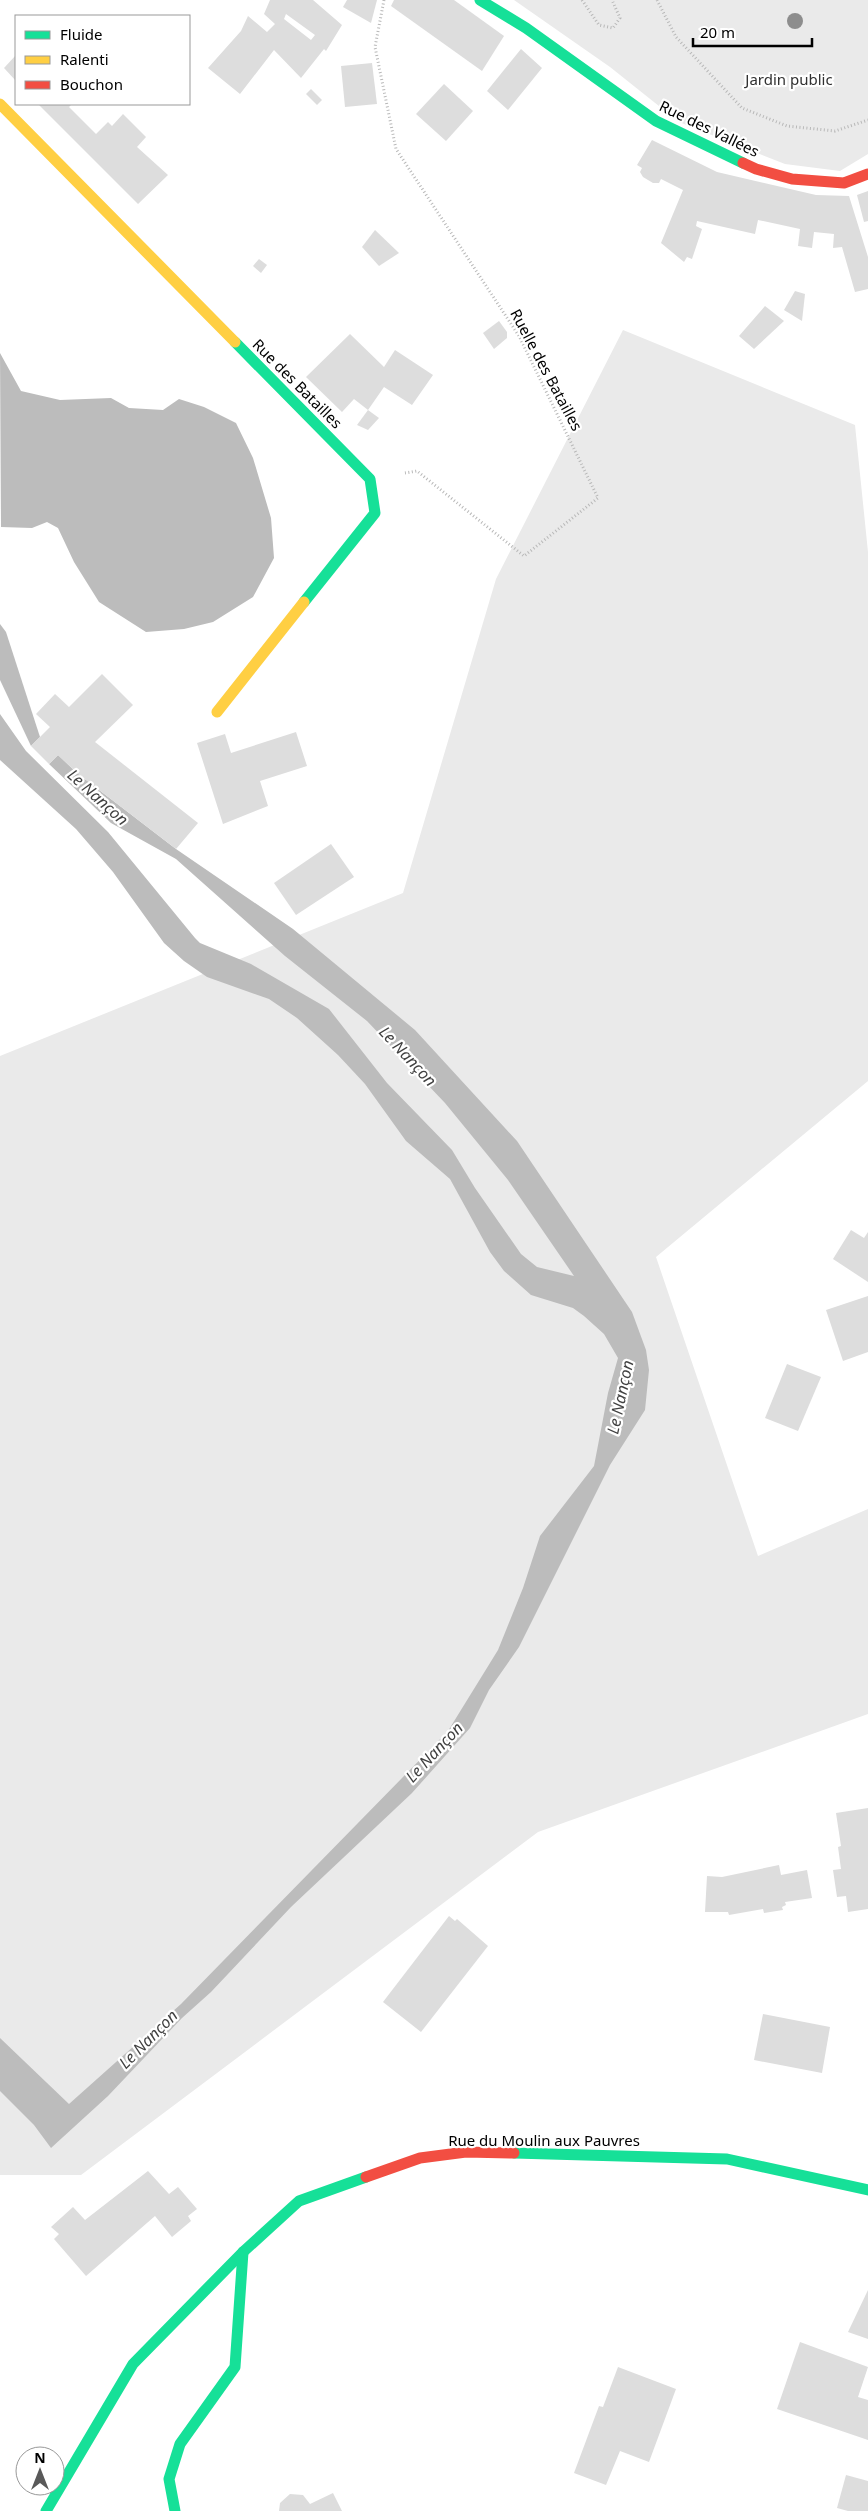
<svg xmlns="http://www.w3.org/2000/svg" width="868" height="2511" viewBox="0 0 868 2511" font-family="'Noto Sans',sans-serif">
<rect width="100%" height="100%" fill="#fff"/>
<g fill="#eaeaea">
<polygon points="514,0 868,0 868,154 840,171 785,164 679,122 610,67"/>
<polygon points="623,330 855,425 868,552 868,1081 656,1257 758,1556 868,1509 868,1714 538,1832 81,2175 0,2175 0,1056 403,893 496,579"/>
</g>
<g fill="#bcbcbc">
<polygon points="0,353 21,391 60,400 111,398 129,408 163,410 179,399 204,407 236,423 253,458 271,518 274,558 253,597 213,622 184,629 146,632 99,602 74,562 58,528 47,522 32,528 1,527"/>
<polygon points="0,624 6,632 40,737 31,746 0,680"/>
<polygon points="0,714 26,751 108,832 195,938 200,943 251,964 329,1009 387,1083 452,1150 475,1188 521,1254 537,1267 574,1276 508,1180 445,1103 367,1021 285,956 176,859 111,823 49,764 58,755 77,773 176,849 293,929 415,1030 517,1141 632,1312 646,1350 649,1370 645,1410 610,1465 519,1647 489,1690 470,1728 412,1793 291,1907 211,1992 182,2018 108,2096 51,2148 34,2125 0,2091 0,2038 69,2104 181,2004 448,1731 498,1650 523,1588 540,1536 594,1466 608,1393 618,1358 604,1334 584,1316 573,1308 531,1295 504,1271 490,1252 450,1179 406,1141 365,1084 338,1055 297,1018 269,999 207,977 184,961 164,943 113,872 76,829 0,760"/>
</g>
<g fill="#ddd" fill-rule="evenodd">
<path d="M270,0H313L342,25L326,51L324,49L301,78L274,50L240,94L208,68L241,31L248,16L267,32L275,24L264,14ZM286,14L315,35L311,40L284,19Z"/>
<polygon points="347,0 377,0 371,23 343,7"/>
<polygon points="394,0 454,0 504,36 482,71 391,6"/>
<polygon points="521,49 542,68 508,110 487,91"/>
<polygon points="16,55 16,81 4,68"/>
<polygon points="372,63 377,104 345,107 341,66"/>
<polygon points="444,84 473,111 446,141 416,114"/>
<polygon points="311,89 322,100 317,105 306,94"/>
<polygon points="38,104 72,104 69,107 96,134 108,122 112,126 123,114 146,137 137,147 168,175 138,204"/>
<polygon points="652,140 717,172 816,195 849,196 868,257 868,289 855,292 842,247 833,248 834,234 814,232 812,248 798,246 800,229 758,220 755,234 697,221 696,226 702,229 692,259 687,257 684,262 661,243 683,190 661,179 659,183 653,183 643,177 640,172 642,168 637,165"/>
<polygon points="868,191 868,221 864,222 857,195"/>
<polygon points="375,230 399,253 379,266 362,247"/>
<polygon points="259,259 267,265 261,273 253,266"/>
<polygon points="795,291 805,294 802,321 784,310"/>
<polygon points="765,306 784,321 754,349 739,336"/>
<polygon points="499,321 507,332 507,338 494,349 483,333"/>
<polygon points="350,334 384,367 395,350 433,375 412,405 384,387 368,410 354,399 342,412 306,377"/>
<polygon points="368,410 379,418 368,430 357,425"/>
<polygon points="102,674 133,705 95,742 198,823 176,849 77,773 58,755 49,764 31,746 50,727 36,714 55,694 69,707"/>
<polygon points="296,732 307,766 260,781 268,806 223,824 197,743 225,734 231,753"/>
<polygon points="331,844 354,877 296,915 274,883"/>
<polygon points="851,1230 864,1238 868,1232 868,1282 833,1259"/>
<polygon points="868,1296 868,1352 843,1361 826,1310"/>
<polygon points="787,1364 821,1377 798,1431 765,1418"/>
<polygon points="868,1808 868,1909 848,1912 846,1896 837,1897 833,1870 841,1869 838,1847 841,1846 836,1813"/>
<polygon points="779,1865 781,1875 807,1870 812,1898 785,1902 786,1905 782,1907 783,1910 764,1913 763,1909 729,1915 728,1912 705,1912 707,1876 722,1877"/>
<polygon points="449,1916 455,1921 457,1919 488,1946 421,2032 383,2002"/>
<polygon points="763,2014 830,2027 822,2073 754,2060"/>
<polygon points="148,2171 169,2194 178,2187 197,2209 188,2216 191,2221 172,2237 155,2216 86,2276 54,2239 59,2234 51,2227 73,2207 85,2220"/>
<polygon points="868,2290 868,2339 848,2332"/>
<polygon points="800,2342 868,2367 858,2397 868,2400 868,2440 777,2409"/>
<polygon points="618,2367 676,2389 649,2462 620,2451 606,2485 574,2473 599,2406 603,2407"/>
<polygon points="846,2475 868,2481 868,2511 848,2511 837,2508"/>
<polygon points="333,2493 342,2511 279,2511 280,2503 290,2494 303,2495 310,2504"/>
</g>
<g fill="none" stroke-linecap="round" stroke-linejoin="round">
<g stroke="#b8b8b8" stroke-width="3" stroke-dasharray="1 2.5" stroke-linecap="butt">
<polyline points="384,0 375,47 396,149 519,336 598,498 524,556 417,471 405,473"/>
<polyline points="582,0 599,25 613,28 620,18 612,0"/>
<polyline points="657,0 676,37 742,108 787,126 835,131 868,120"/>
</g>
<g stroke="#16e098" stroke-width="11">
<polyline points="480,0 526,28 656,121 743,163"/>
<polyline points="235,342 370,479 375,513 304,602"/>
<polyline points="514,2153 727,2159 868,2190"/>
<polyline points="46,2511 133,2364 243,2252 299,2201 366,2177"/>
<polyline points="175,2511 169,2479 180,2444 235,2367 243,2252"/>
</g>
<g stroke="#ffcf43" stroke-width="11">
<polyline points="0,104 235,342"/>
<polyline points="217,712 304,602"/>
</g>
<g stroke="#f24e42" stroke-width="11">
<polyline points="743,163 756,169 792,179 844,183 868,174"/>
<polyline points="366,2177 420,2158 466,2152 514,2153"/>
</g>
</g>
<circle fill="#8d8d8d" cx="795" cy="21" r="8"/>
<g text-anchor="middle" stroke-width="4.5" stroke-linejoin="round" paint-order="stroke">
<g font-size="15" fill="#303030" stroke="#fff">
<text x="789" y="85">Jardin public</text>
</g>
<g font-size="15" fill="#000" stroke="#fff">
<text transform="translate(709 129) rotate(26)" y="5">Rue des Vallées</text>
<text transform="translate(546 370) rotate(62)" y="5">Ruelle des Batailles</text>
<text transform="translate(297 384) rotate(45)" y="5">Rue des Batailles</text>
<text x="544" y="2146">Rue du Moulin aux Pauvres</text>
</g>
<g font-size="16" font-style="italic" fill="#414141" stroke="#fff">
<text transform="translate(98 797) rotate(42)" y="6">Le Nançon</text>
<text transform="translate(408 1056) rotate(47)" y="6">Le Nançon</text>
<text transform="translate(620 1397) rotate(-78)" y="6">Le Nançon</text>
<text transform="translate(434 1752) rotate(-47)" y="6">Le Nançon</text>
<text transform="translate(148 2039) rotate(-45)" y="6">Le Nançon</text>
</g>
</g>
<rect x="15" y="15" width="175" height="90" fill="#ffffff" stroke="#999999"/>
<rect x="25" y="31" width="25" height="8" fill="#16e098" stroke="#999999"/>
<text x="60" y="40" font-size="15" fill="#000000">Fluide</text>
<rect x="25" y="56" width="25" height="8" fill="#ffcf43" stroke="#999999"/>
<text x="60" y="65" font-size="15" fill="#000000">Ralenti</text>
<rect x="25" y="81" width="25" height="8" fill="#f24e42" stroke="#999999"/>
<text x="60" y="90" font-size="15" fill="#000000">Bouchon</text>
<g transform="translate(40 2471)"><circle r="24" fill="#ffffff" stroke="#999999"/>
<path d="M0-4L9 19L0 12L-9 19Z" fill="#595959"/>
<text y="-8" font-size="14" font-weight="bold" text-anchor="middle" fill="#000000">N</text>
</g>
<path d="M693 38v8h119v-8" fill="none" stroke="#000000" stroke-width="2.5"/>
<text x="700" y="38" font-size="15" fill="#000000" stroke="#ffffff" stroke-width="4" paint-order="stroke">20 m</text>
</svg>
